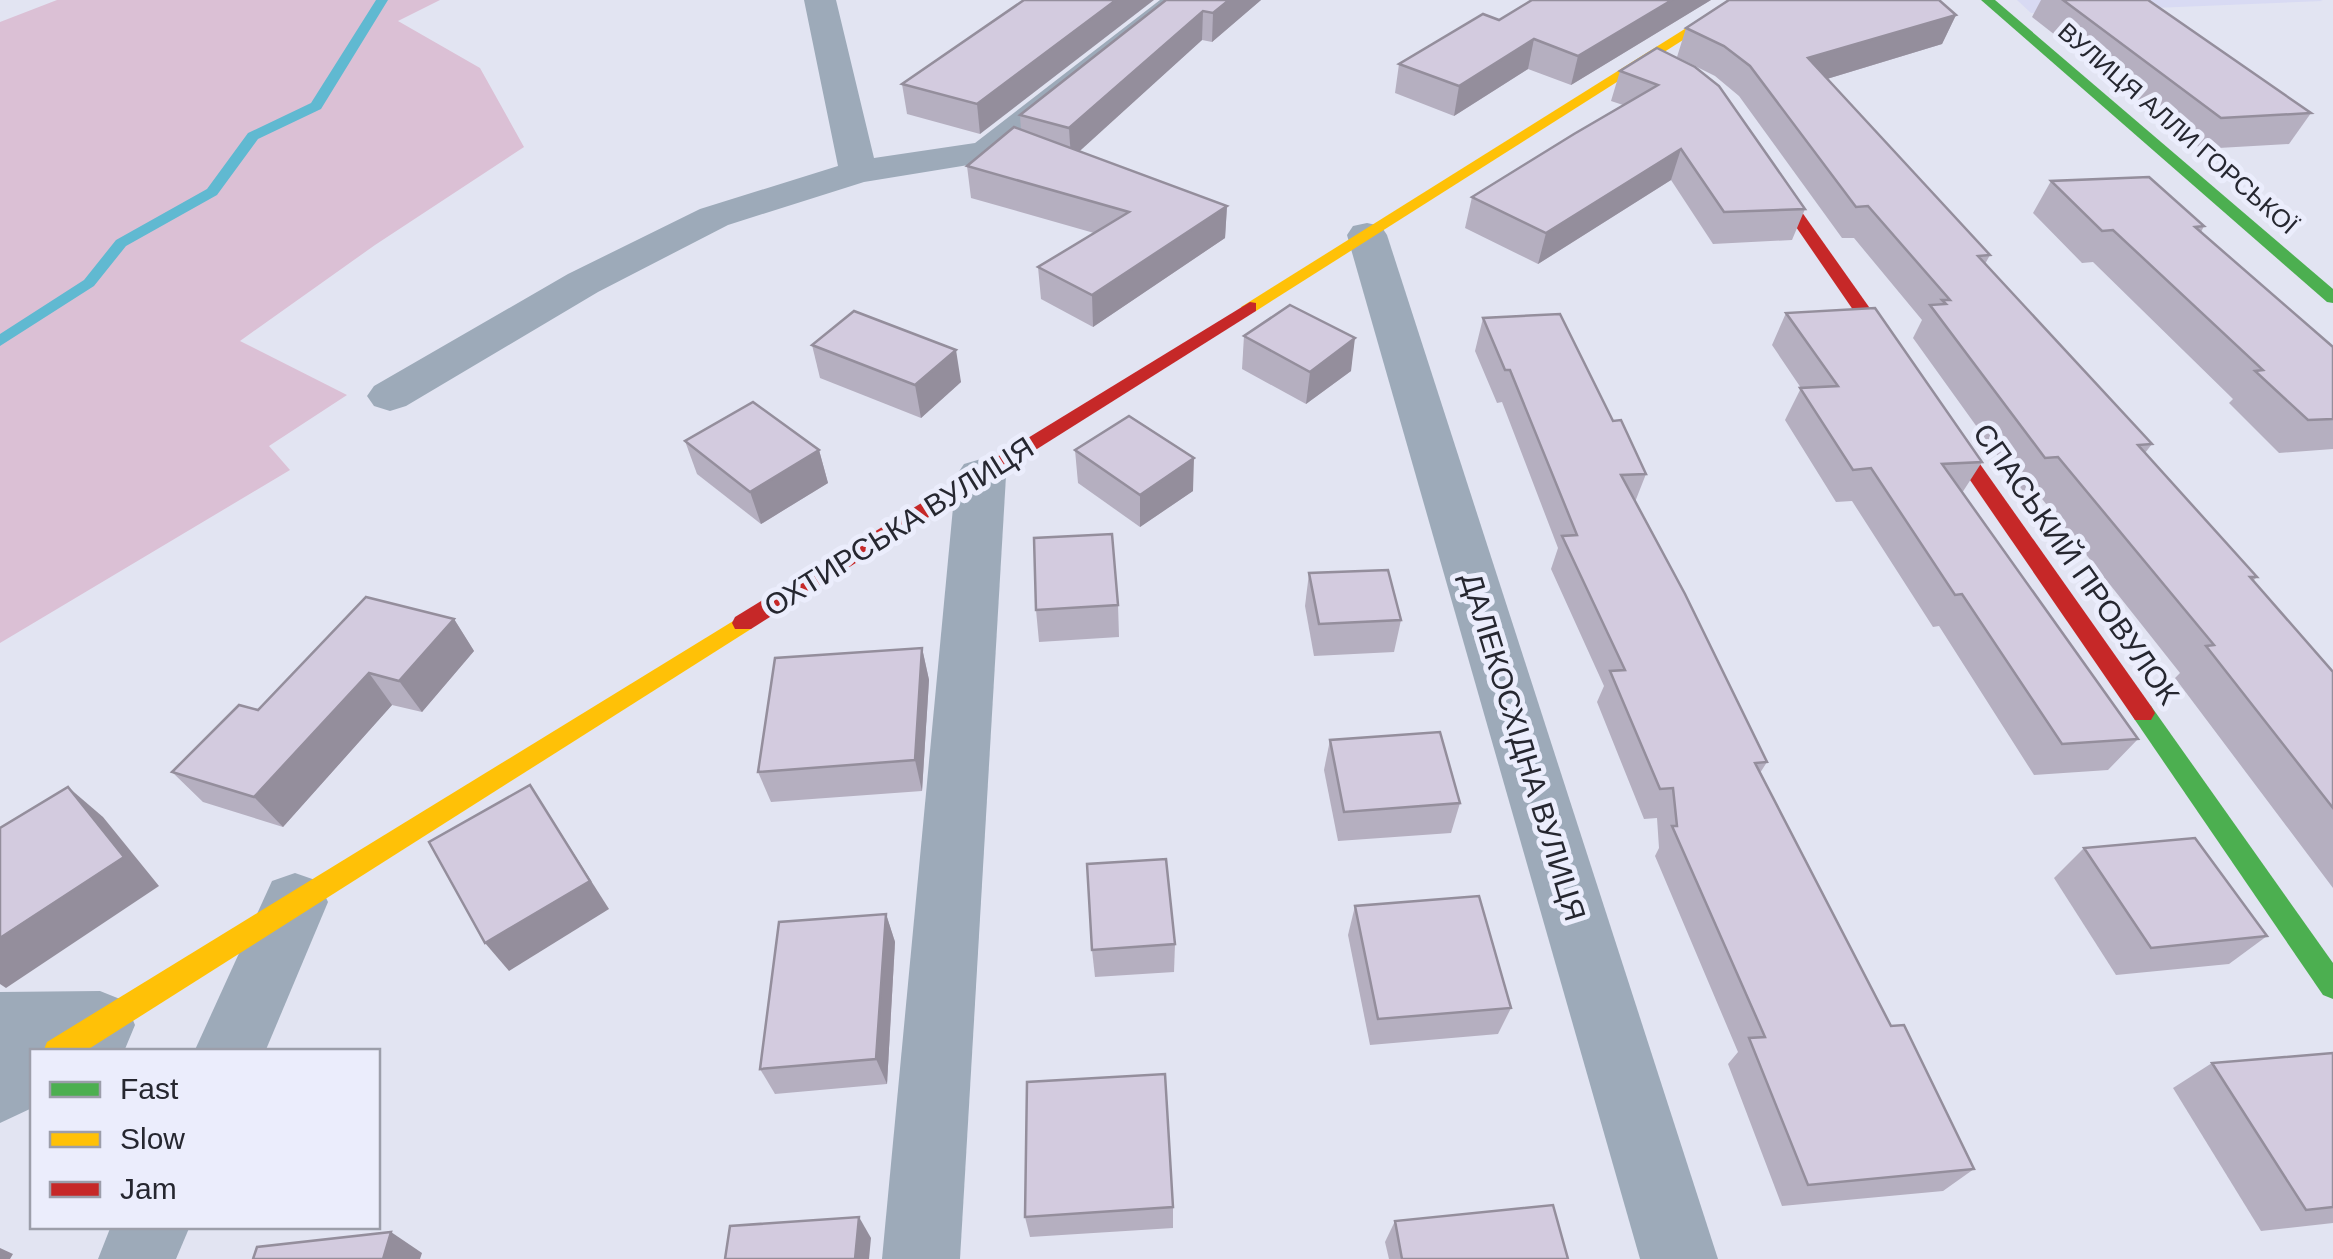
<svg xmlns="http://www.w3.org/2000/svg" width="2333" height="1259" viewBox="0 0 2333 1259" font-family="Helvetica,sans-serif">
<rect width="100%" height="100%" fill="#e2e4f2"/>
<polygon fill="#d8daf3" points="2017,0 2320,0 2323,1 2031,13"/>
<polygon fill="#dbc0d5" points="57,0 440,0 398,21 480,68 524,147 375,245 240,341 347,395 269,446 290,470 0,643 0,22"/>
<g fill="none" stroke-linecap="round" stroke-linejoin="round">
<polygon fill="#60b9d1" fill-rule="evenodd" points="376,0 388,0 321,109 258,139 217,195 126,246 94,286 0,346 0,334 84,280 116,240 207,189 248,133 311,103"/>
<g fill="#9daab9" fill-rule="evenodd">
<polygon points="804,0 836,0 874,158 975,143 1160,0 1196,0 999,160 864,182 728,225 598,292 406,406 390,411 374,406 367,396 374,386 568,274 700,209 838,166"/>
<polygon points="1367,223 1381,226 1387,235 1718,1259 1640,1259 1347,235 1353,226"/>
<polygon points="981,459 998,464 1006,476 960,1259 882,1259 956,476 964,464"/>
<polygon points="295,873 318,881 328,902 265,1052 194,1052 272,881"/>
<polygon points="100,991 125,1001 135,1025 125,1049 32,1052 32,1108 0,1123 0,992"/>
<polygon points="111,1226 190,1226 176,1259 98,1259"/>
</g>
<g fill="#4caf50" fill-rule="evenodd">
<polygon points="1981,0 1995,0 2333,289 2333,303 2327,302"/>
<polygon points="2143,704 2151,706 2333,963 2333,999 2323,995 2135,720 2131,713 2135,706"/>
</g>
<g fill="#ffc107" fill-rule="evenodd">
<polygon points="1731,0 1746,0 1256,311 1244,311 1241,307"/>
<polygon points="743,615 754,623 751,629 84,1052 43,1052 47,1042"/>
</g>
<g fill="#c62828" fill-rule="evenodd">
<polygon points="1753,157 1763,157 2151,706 2155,713 2151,720 2135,720 1750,160"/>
<polygon points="1250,302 1256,303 1256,311 751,629 735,629 732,623 735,617"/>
</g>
</g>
<g fill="#b5afc0">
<polygon points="1024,0 980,134 907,114 902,84"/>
<polygon points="1166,0 1261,0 1212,42 1202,40 1079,151 1227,206 1225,238 1093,327 1041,299 1038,267 1094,233 971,198 967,166 1021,130 1020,115"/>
<polygon points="1711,0 1571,85 1528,69 1454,116 1395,93 1399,64 1499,20"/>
<polygon points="2041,0 2148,0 2311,113 2289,144 2201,149 2032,17"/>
<polygon points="1956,15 1942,44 1827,79 1990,255 1985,264 2152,444 2145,453 2257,577 2253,581 2333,672 2333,888 2175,678 2180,673 2035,490 2023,491 1913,338 1922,320 1854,238 1842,238 1739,96 1715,76 1677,57 1686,28"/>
<polygon points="1657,48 1805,209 1792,240 1713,244 1671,180 1538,264 1465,228 1472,197 1623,105 1611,101 1620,71"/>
<polygon points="2051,181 2204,226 2201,232 2333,347 2333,449 2279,453 2229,403 2233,399 2093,262 2082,263 2033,213"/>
<polygon points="1786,313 1982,462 1962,493 2138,739 2108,770 2034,775 1939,626 1933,627 1852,501 1836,502 1785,420 1801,388 1772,345"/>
<polygon points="1483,318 1613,421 1646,474 1635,502 1767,762 1760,773 1891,1026 1974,1169 1943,1191 1782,1206 1728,1064 1738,1052 1655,856 1659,848 1657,818 1644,819 1597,702 1604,686 1551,569 1558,548 1502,402 1497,403 1475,351"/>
<polygon points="1244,336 1351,371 1306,404 1242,369"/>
<polygon points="812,345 961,382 921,418 820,378"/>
<polygon points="685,441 819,450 828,483 761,524 697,474"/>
<polygon points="1075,450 1193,491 1140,527 1078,483"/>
<polygon points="1309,573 1401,620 1394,652 1314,656 1305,606"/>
<polygon points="1118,605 1119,637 1039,642 1036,610"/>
<polygon points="454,619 474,651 422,712 392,705 283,827 203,802 172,772 258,710"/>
<polygon points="922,648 929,680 922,791 771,802 758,772"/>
<polygon points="1330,740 1460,803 1451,833 1338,841 1324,770"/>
<polygon points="2084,848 2267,936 2229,964 2116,975 2054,878"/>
<polygon points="1355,906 1511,1008 1498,1034 1370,1045 1348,935"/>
<polygon points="886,914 895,942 887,1084 775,1094 760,1069"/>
<polygon points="1175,944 1174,972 1095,977 1092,950"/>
<polygon points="2333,1053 2333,1223 2261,1231 2173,1088 2212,1063"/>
<polygon points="1173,1207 1173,1228 1030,1237 1025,1217"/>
<polygon points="1395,1221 1568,1259 1389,1259 1385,1242"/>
</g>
<g fill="#948e9c">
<polygon points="1116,0 1154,0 980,134 977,104"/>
<polygon points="1229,0 1261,0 1212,42 1213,13"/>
<polygon points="1672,0 1711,0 1571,85 1578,56"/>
<polygon points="1203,11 1202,40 1071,159 1069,128"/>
<polygon points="1956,15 1942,44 1797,88 1808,58"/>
<polygon points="1534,39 1528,69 1454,116 1459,86"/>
<polygon points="1681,149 1671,180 1538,264 1546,233"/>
<polygon points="1227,206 1225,238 1093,327 1092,295"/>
<polygon points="1355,338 1351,371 1306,404 1310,372"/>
<polygon points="956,350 961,382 921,418 915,385"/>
<polygon points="819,450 828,483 761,524 750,492"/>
<polygon points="1194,458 1193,491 1140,527 1140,495"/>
<polygon points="454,619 474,651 422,712 399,681"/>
<polygon points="922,648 929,680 922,791 915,760"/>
<polygon points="369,673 392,705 283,827 254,797"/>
<polygon points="530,785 609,909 509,971 485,943"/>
<polygon points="68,787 103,817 159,886 6,988 0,984 0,938"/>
<polygon points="886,914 895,942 887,1084 876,1059"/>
<polygon points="859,1217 871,1238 869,1259 855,1259"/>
<polygon points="391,1232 422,1253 420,1259 383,1259"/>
<polygon points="0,1248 13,1254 10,1259 0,1259"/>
</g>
<g fill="#d3cbdf" stroke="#948e9c" stroke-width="2.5">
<polygon points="1024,0 1116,0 977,104 902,84"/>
<polygon points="1166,0 1229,0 1213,13 1203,11 1069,128 1020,115"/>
<polygon points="1532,0 1672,0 1578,56 1534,39 1459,86 1399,64 1483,14 1499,20"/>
<polygon points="1729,0 1939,0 1956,15 1808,58 1990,255 1978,256 2152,444 2138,445 2257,577 2250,577 2333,672 2333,808 2206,646 2214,645 2058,457 2045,458 1930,305 1946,304 1942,300 1950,300 1868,206 1856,207 1750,66 1724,46 1686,28"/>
<polygon points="2063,0 2148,0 2311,113 2221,118"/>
<polygon points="1657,48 1695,67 1719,86 1805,209 1724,212 1681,149 1546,233 1472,197 1574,134 1658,85 1620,71"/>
<polygon points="1014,127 1227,206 1092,295 1038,267 1129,212 967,166"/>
<polygon points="2149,177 2204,226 2195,227 2333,347 2333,419 2308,420 2255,371 2263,370 2113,230 2102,231 2051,181"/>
<polygon points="1290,305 1355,338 1310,372 1244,336"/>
<polygon points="1875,308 1982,462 1942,464 2138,739 2062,744 1962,594 1955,595 1871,468 1853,470 1800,388 1838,386 1786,313"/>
<polygon points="854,311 956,350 915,385 812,345"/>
<polygon points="1560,314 1613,421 1621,420 1646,474 1621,475 1685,594 1767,762 1755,763 1891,1026 1904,1025 1974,1169 1808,1185 1749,1038 1765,1037 1672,826 1677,826 1673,788 1660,789 1610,671 1625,670 1562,536 1577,535 1510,370 1505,370 1483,318"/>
<polygon points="753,402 819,450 750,492 685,441"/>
<polygon points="1129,416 1194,458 1140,495 1075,450"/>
<polygon points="1112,534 1118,605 1036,610 1034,538"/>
<polygon points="1388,570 1401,620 1319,624 1309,573"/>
<polygon points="366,597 454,619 399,681 369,673 254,797 172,772 239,705 258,710"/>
<polygon points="922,648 915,760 758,772 775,658"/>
<polygon points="1440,732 1460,803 1344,812 1330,740"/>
<polygon points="530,785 590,881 485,943 429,842"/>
<polygon points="68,787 124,857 0,938 0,828"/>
<polygon points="2195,838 2267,936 2151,948 2084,848"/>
<polygon points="1166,859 1175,944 1092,950 1087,864"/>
<polygon points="1479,896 1511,1008 1378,1019 1355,906"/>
<polygon points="886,914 876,1059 760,1069 779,922"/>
<polygon points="2333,1053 2333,1207 2306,1210 2212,1063"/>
<polygon points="1165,1074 1173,1207 1025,1217 1027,1082"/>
<polygon points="1553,1205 1568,1259 1402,1259 1395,1221"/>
<polygon points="859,1217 855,1259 725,1259 730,1226"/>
<polygon points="391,1232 383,1259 253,1259 257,1247"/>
</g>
<g text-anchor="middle" stroke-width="10" stroke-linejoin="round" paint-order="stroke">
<g font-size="25" fill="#262730" stroke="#ebedfc">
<text transform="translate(2178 128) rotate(41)" y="9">ВУЛИЦЯ АЛЛИ ГОРСЬКОЇ</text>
</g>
<g font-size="30" fill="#262730" stroke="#ebedfc">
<text transform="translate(899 527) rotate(-32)" y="10">ОХТИРСЬКА ВУЛИЦЯ</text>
<text transform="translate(2076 564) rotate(55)" y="10">СПАСЬКИЙ ПРОВУЛОК</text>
<text transform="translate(1523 747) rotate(73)" y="10">ДАЛЕКОСХІДНА ВУЛИЦЯ</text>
</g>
</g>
<rect x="30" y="1049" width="350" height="180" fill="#ebedfc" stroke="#9c9eaa" stroke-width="2.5"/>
<rect x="50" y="1082" width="50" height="15" fill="#4caf50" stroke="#9c9eaa" stroke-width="2.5"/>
<text x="120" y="1099" font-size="30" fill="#262730">Fast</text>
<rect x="50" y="1132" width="50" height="15" fill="#ffc107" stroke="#9c9eaa" stroke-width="2.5"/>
<text x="120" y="1149" font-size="30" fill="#262730">Slow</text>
<rect x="50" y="1182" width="50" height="15" fill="#c62828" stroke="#9c9eaa" stroke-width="2.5"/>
<text x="120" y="1199" font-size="30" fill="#262730">Jam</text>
</svg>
